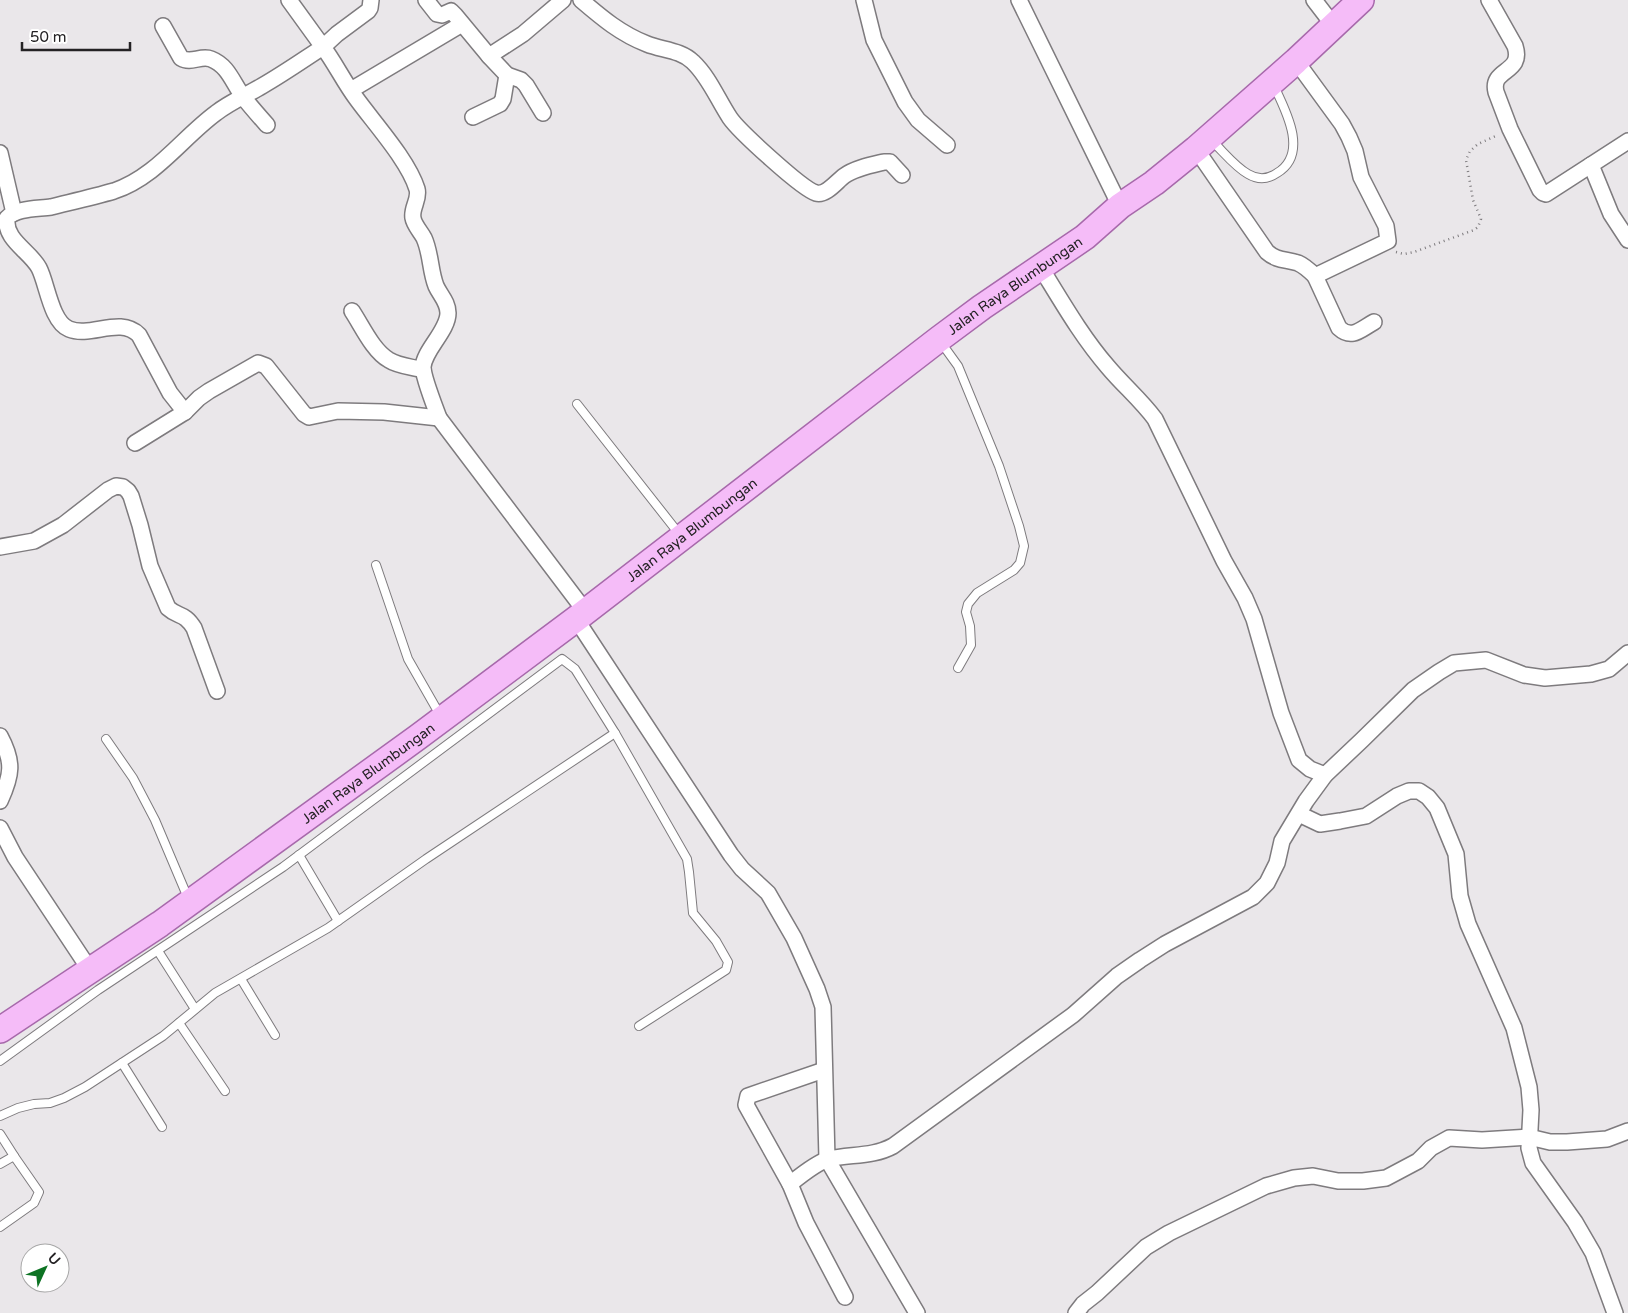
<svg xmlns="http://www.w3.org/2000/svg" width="1628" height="1313" viewBox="0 0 1628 1313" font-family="'Varela Round',sans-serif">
<rect width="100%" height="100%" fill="#eae7ea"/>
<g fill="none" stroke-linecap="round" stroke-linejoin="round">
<g stroke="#7e7b7e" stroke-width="10">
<g id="service">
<path d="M1211,140C1223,151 1234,166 1248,174C1258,180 1267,180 1277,173C1309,154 1286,111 1274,86"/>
<polyline points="940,341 958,366 999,466 1019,526 1024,546 1020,563 1014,570 977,593 968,604 966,612 970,626 971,645 958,668"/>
<polyline points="577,404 680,535"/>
<polyline points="376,565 408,659 440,715"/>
<polyline points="106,739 133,778 155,820 188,898"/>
<polyline points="299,855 338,921"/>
<polyline points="158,951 195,1009"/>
<polyline points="241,979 275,1035"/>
<polyline points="179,1023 225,1091"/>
<polyline points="0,1061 98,990 283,867 562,659 575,669 615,733 687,859 689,872 693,913 716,941 728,962 726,970 639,1026"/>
<polyline points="122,1063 162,1127"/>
<polyline points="0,1116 18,1108 34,1104 50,1103 64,1098 85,1087 163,1036 215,993 328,928 426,859 615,733"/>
<polyline points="0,1134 14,1156 0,1164"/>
<polyline points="0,1227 34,1203 39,1192 14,1156"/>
</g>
</g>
<g stroke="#7e7b7e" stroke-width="18">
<g id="minor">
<path d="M371,0L370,8L368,11L337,34L323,47C335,63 344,82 356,98C374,123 408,160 417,189C420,199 411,208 413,218C414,225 421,232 424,238C431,253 430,271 436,286C440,295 448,302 448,313C448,331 424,350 423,367C423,377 435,407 439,418L585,611"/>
<polyline points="426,0 437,14 442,15 451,11 455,15 489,56 507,75 521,80 526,85 543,113"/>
<path d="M581,0C602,18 621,34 647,44C662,50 681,50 693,62C709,77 718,100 730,118C739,131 802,189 816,193C826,196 837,181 844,176C855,168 871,165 884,162H890L902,175"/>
<polyline points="864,0 874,40 905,102 918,120 947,145"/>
<polyline points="1019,0 1120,206"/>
<polyline points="1314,0 1334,26"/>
<path d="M1489,0L1515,46C1524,74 1490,68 1496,92L1510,129L1540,190L1543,193L1546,194L1628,141"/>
<path d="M163,26L181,58C191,64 201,55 211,59C229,66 233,84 244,98C251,107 259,116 267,125"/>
<polyline points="489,56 523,34 563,0"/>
<polyline points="351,90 462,24"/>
<polyline points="473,117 500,104 503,99 507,75"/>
<path d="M1196,149L1267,252C1277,261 1286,259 1298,263C1305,266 1310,271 1315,276L1388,241L1386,226L1361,177L1355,151L1349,137L1342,124L1296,61"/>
<polyline points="0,153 14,213"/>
<polyline points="1591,165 1611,214 1628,240"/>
<path d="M1041,268C1062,302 1082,337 1108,367C1123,385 1141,400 1155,419L1224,561L1245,598L1254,619L1281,713L1299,760L1310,769L1325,775"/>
<path d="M1315,276L1339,328C1352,340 1361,329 1374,322"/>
<path d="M352,311C362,326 373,351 389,360C398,366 413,367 423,370"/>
<path d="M185,412L170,393L139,335C120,316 91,338 69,329C51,322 47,283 39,268C30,251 4,240 7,218C17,208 37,209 51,207C71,202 93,197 114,191C156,177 182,138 216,113C230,102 247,95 262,86C283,74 303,60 323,47L289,0"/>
<polyline points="135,443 185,412 199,398 209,391 258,363 266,366 304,414 309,417 338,411 384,412 439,418"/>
<path d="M0,547L34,541L63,525L108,490L116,486L123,487L128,491L131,496L140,525L150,566L168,608C179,618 184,612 194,628L217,691"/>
<polyline points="576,619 731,855 742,869 768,893 794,938 817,989 823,1007 827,1159 917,1313"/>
<path d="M0,736C14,762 12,775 0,801"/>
<polyline points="1299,814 1320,824 1340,821 1366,816 1397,796 1409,791 1419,791 1428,797 1437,808 1456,854 1460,896 1468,924 1514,1028 1529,1087 1531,1110 1529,1148 1533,1163 1575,1222 1593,1253 1615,1313"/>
<polyline points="0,828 15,857 90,970"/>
<polyline points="790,1184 746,1105 748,1096 824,1070"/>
<path d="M845,1297L806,1223L790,1184C800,1176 817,1162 829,1159C850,1154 873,1157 893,1146L1073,1015L1117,976L1140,960L1165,944L1253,897L1267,883L1277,863L1282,841L1306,801L1325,775L1362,740L1413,690L1439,672L1454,663L1486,660L1524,675L1545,678L1591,674L1609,669L1628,653"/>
<polyline points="1076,1313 1083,1304 1097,1293 1146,1247 1169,1233 1266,1186 1294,1178 1313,1176 1338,1181 1363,1181 1386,1178 1418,1161 1431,1148 1449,1138 1482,1140 1529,1137 1550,1142 1567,1142 1607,1139 1628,1131"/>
</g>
</g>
<g stroke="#a769ab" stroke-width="28">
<g id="primary">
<path id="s1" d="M0,1030L160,924L418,737L576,619L939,339L982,307L1085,237L1120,206L1154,183L1196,149L1296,61L1361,0"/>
</g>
</g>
<polyline stroke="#7e7b7e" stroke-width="2.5" stroke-dasharray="1 4" stroke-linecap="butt" points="1396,252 1404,254 1414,252 1474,230 1478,227 1481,219 1473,200 1466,160 1470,151 1478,144 1498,135"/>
<use href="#service" stroke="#fff" stroke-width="8"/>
<use href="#minor" stroke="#fff" stroke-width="15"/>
<use href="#primary" stroke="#f5bcf8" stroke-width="25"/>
</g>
<g text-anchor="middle" stroke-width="4.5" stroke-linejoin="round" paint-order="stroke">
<g font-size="14" fill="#242224" stroke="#fff">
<text dy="5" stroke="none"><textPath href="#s1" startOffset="1259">Jalan Raya Blumbungan</textPath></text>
<text dy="5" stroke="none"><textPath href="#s1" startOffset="854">Jalan Raya Blumbungan</textPath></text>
<text dy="5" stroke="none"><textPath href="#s1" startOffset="449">Jalan Raya Blumbungan</textPath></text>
</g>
</g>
<g transform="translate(45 1268) rotate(46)"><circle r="24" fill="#ffffff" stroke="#a7a7a7"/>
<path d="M0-4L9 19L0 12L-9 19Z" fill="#0d7323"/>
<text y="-8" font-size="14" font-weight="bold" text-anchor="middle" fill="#242224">U</text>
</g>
<path d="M22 42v8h108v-8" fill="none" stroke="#242224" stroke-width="2.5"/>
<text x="30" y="42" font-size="15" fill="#242224" stroke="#ffffff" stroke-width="4" paint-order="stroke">50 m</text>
</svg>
